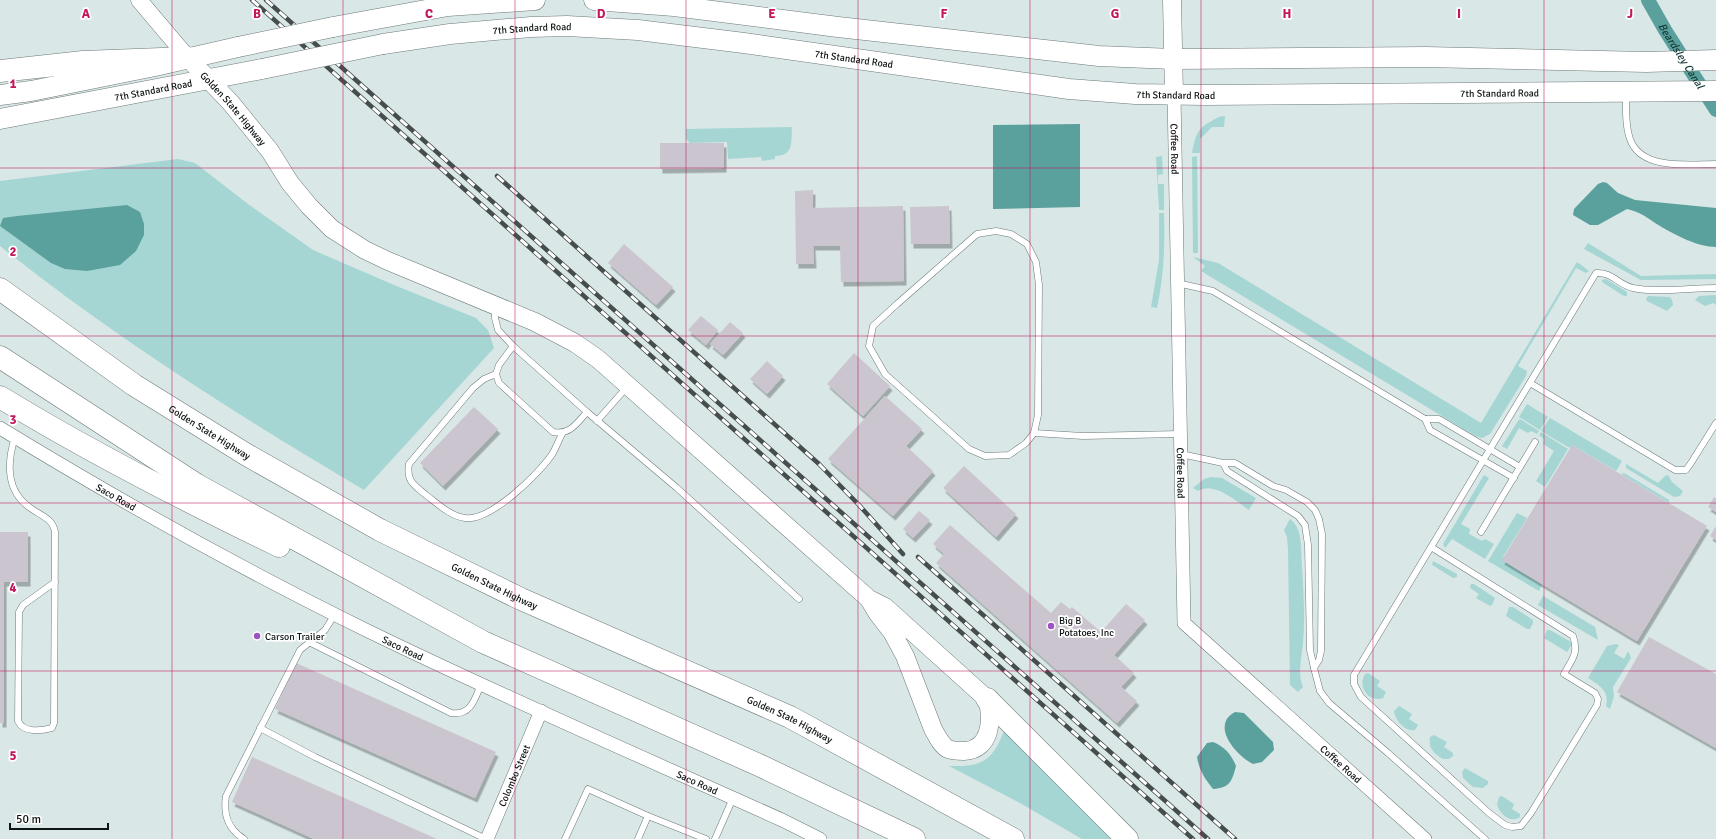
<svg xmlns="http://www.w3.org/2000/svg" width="1716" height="839" viewBox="0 0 1716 839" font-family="Signika,sans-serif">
<defs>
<filter id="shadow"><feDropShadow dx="2.5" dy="4.5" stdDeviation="0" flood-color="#0004"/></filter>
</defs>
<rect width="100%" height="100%" fill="#d9e7e6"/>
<g fill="#a5d6d3">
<path d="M1225,116L1224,127H1212L1200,139V153H1192C1195,139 1196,129 1210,122C1215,119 1219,116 1225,116Z"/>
<path d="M792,127C791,142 794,156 775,156V159L762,161L761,157L728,159L727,142L690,143L686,139V129Z"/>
<polygon points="1162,156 1163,174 1158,175 1158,184 1164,184 1164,210 1159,210 1156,157"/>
<polygon points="1197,156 1198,253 1193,253 1192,157"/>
<path d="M178,159L195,163L248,204L313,250L394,285L476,318L488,330L494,348L364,490C239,416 114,337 0,246V181Z"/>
<path d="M1159,213H1164C1165,246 1164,275 1157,308L1151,307L1159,260Z"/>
<polygon points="1588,243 1641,276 1716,274 1716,279 1641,280 1584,249"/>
<polygon points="1193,257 1218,263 1481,423 1577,262 1589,271 1586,273 1576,268 1518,366 1527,371 1526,376 1490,434 1482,438 1475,436 1201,271 1205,266"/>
<polygon points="1606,279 1627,292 1627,296 1624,296 1602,282 1602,280"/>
<polygon points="1716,295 1716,305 1713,303 1705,306 1695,300 1699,296"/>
<polygon points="1648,296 1670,297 1672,300 1673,305 1667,311 1647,301 1646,299"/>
<polygon points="1527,404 1548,417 1540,430 1519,417"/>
<polygon points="1550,418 1622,461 1616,471 1574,446 1571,448 1568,447 1541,431"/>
<polygon points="1520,419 1539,431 1537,434 1531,431 1528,433 1519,428 1507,449 1502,446 1518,421"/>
<polygon points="1541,432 1568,449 1545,487 1536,481 1554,451 1543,444 1544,439 1539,435"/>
<polygon points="1626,464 1658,483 1665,476 1668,475 1672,482 1683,491 1680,496 1674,497 1626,468"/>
<polygon points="1624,473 1669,500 1669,503 1621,474"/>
<polygon points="1484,475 1489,478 1461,524 1470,529 1469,534 1482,541 1485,539 1494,544 1485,559 1452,539 1445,548 1443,544"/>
<path d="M1211,477L1222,478L1256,498L1249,510C1236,501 1214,481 1198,491L1193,488L1204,479Z"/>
<polygon points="1517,513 1527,518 1503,557 1505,558 1503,560 1542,585 1539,591 1488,561"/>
<path d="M1290,519C1299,526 1300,535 1301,546C1302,577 1306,611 1303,642C1302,657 1297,673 1303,687L1298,692L1290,685L1288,549L1287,537L1284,530Z"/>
<polygon points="1433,561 1457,574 1457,577 1453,578 1434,566 1432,565"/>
<polygon points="1471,584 1474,584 1495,598 1492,605 1490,606 1476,598 1479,594 1470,588"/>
<polygon points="1543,596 1595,627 1598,640 1538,605"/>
<polygon points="1509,607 1513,607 1533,620 1533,623 1530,629 1527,629 1506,616"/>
<polygon points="1547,630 1550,630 1571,642 1571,646 1567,652 1544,638"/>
<path d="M1616,644L1619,645L1614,653L1624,659L1628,651L1631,658L1613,687L1614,696L1610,709L1606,706C1610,691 1599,685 1588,678L1607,646Z"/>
<path d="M1368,673L1380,681L1377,686L1386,692L1383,698C1369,703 1357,687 1365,674Z"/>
<path d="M1399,706L1412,714L1409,719L1418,725L1415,730C1405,732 1395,720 1394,711Z"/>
<path d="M1005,728L1114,839H1082L1020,803L949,766C983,767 993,761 1005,728Z"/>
<path d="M1434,735L1447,742L1444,747L1453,753V756L1449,759H1443C1434,754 1428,748 1430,737Z"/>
<polygon points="1465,768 1488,781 1488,784 1483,788 1473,787 1463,778 1462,772"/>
<path d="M1502,796L1514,804L1512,809L1520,814V817C1511,824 1499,814 1497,804L1499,797Z"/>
</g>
<g fill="#5aa09d">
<polygon points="1080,124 1080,207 993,209 993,125"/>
<path d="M1603,182L1607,183L1618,193L1635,200L1716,208V247C1698,247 1675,235 1660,226C1647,218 1643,213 1627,209L1598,225H1590L1573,215L1574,209L1598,184Z"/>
<polygon points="127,205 140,212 144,224 144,235 136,251 120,265 87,271 65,269 51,263 0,226 3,218 17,216"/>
<path d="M1235,712L1244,713L1273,742L1274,750L1262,762L1253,764C1236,756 1210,725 1235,712Z"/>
<path d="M1213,742C1225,747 1231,754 1236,766C1232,781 1230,788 1213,789C1205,779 1199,770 1197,757L1207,743Z"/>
</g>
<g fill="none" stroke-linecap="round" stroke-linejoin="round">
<path stroke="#5aa09d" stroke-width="14" id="s1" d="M1648,0L1665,30L1716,110"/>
</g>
<g fill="#cbc5cf" filter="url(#shadow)">
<polygon points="660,143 724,143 724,168 660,169"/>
<polygon points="813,190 813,208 903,206 904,281 841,282 840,246 813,246 814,264 796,264 795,191"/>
<polygon points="949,206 950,244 911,244 910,207"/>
<polygon points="624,244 673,287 656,305 608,263"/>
<polygon points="701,316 718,330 706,345 688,330"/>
<polygon points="730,322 743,333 723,355 710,344"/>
<polygon points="854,353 890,386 863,416 827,384"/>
<polygon points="767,361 783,376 767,394 750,379"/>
<polygon points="885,396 922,429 906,446 933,471 893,516 828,459"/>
<polygon points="474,407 498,429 443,486 420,463"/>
<polygon points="1572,445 1707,526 1637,641 1502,560"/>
<polygon points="964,466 1016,514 996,537 943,488"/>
<polygon points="1714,497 1716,498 1716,512 1708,507"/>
<polygon points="919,511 930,520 913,538 903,529"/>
<polygon points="950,525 1051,613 1061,602 1070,609 1072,607 1101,632 1126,604 1145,620 1114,655 1134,673 1121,687 1137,701 1117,723 936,563 944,554 933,544"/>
<polygon points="1716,526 1716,540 1710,536"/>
<polygon points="0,532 28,532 28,582 4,582 4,723 0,723"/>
<polygon points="1649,637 1716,674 1716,748 1617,692"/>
<polygon points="296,663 496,752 475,798 275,709"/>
<polygon points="252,757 437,839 314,839 232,802"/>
</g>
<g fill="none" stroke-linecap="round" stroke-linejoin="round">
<g stroke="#6d7979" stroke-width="7">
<g id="service">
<path d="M1626,94C1626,108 1625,125 1630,139C1641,171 1690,164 1716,164"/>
<polygon points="996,231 1011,234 1027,244 1036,262 1039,285 1038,415 1034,433 1026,443 1009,455 985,456 969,449 885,374 869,346 873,326 897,304 977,234"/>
<polyline points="1177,283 1213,291 1425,419 1439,419 1520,467"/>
<polyline points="495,307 495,318 498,330 513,346 587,412 677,488 799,599"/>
<path d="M513,346L499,365L496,374L499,383L553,432C570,435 576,424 587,412"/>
<path d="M496,374L484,379L473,388L409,464C406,481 414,485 426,495C438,504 450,516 465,518C490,522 540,473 553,453C556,447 559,440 562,434"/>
<polyline points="1530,383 1675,470 1686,470 1691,463 1716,423"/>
<polyline points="1425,419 1430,430 1514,478"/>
<polyline points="597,421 627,387"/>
<polyline points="1034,433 1083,436 1180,434"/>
<path d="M15,437C7,462 6,490 29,507C39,515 53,518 55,532L54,723L52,728C41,731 23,733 18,721L19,612L23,605L55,582"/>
<polyline points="1181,454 1223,463 1235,463 1273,486 1286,490 1307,502 1315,510 1319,519 1322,534 1321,651 1319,660 1314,668 1310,650 1308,545 1305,525 1298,516 1227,471 1223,463"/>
<polyline points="1481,532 1535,442"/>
<path d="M1431,547L1573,636C1579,654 1572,659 1564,674L1595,693L1598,699L1597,705L1531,813L1521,826L1512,827L1505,825L1489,813L1361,697L1354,684V675L1596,273C1613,272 1618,285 1633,288C1654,293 1692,288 1716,288"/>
<path d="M309,642L451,713C471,716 475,699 481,684"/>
<polyline points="1314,668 1320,691 1329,703 1388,753 1485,839"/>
<polyline points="260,728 315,757 486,839"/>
<path d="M244,839C228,829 223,815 226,796L300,650L325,630L335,614"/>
<polyline points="565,839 588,789 648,816 706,839"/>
<polyline points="638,839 648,816"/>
<polyline points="715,839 733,798"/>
</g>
</g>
<g stroke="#6d7979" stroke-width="14">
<g id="minor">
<path id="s2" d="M1174,95L1184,623L1425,839"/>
<path id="s3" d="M0,428C120,501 243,570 370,632C506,698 644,758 782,820L820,839"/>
<path id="s4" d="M487,839L541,711"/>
</g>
</g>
<g stroke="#6d7979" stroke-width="17">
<polyline id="tertiary" points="139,0 188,58"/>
</g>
<g stroke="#6d7979" stroke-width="19">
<g id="secondary">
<polyline points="1172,0 1174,95"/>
<path id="s5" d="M188,58L230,102L270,151L290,183L309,206L332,229L365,250L388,261L535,322L575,343L598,359L869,599L885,607L987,699C993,719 991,750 964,751C959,751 953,751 948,749C941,745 937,736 933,729L905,656L892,632L878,614L869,599"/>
</g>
</g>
<g stroke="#6d7979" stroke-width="21">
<g id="primary">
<polyline points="594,0 674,6 838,27 1099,56 1173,59 1426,57 1646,62 1716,60"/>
<polyline points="333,27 448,6 535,0"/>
<path id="s6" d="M383,44L450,34L531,27L567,26L638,30L744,43L1069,89L1135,94L1205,95L1716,91"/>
<polyline points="0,95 31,91 155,66 238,47"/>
<path id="s7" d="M0,119L262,69"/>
</g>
</g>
<g stroke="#6d7979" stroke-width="23">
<g id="motorway">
<polyline points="0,71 83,62 188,58"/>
<path id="s8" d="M0,289L134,385L247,455L380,530L521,599L790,717L1013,839"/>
<polyline points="0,357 197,485 483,642 761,766 914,839"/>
<path d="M0,397C90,452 184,500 279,546"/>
<polyline points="987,699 1127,839"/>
</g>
</g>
<use href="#service" stroke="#fff" stroke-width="6"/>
<use href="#minor" stroke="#fff" stroke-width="13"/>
<use href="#tertiary" stroke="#fff" stroke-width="16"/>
<use href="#secondary" stroke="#fff" stroke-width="18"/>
<use href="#primary" stroke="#fff" stroke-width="20"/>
<use href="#motorway" stroke="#fff" stroke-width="22"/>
<g stroke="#454d4d" stroke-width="4.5">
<g id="rail">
<polyline points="252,0 1193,839"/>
<polyline points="266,0 1208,839"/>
<polyline points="497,176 819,464 859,505 903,554"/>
<polyline points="918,557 1235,839"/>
</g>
</g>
<use href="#rail" stroke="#fff" stroke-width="3" stroke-dasharray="9" stroke-linecap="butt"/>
<g stroke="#6d7979" stroke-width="21" stroke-linecap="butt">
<g id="primary-bridge">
<polyline points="238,47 333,27"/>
<polyline points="262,69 383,44"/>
</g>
</g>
<use href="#primary-bridge" stroke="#fff" stroke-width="20"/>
</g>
<path fill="none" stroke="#c2185b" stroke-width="1" stroke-opacity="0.55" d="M172,0V839M343,0V839M515,0V839M686,0V839M858,0V839M1030,0V839M1201,0V839M1373,0V839M1544,0V839M0,168H1716M0,336H1716M0,503H1716M0,671H1716"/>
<g fill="#9d53c5" stroke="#fff" stroke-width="1.5">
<circle cx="1051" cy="626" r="4"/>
<circle cx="257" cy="636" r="4"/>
</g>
<g text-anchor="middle" stroke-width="3.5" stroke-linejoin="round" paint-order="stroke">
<g font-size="10" fill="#0e1313" stroke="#fff">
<text dy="4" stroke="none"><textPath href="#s6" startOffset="150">7th Standard Road</textPath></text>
<text dy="4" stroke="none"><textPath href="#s6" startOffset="474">7th Standard Road</textPath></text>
<text dy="4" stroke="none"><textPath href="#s7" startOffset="156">7th Standard Road</textPath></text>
<text dy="4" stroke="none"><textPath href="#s6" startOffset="1122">7th Standard Road</textPath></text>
<text dy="4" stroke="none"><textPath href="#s6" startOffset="798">7th Standard Road</textPath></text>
<text dy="4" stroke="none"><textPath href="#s5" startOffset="68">Golden State Highway</textPath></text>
<text dy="4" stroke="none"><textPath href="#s2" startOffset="54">Coffee Road</textPath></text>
<text dy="4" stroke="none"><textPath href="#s8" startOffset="254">Golden State Highway</textPath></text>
<text dy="4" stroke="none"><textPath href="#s2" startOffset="378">Coffee Road</textPath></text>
<text dy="4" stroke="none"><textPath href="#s3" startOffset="135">Saco Road</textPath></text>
<text dy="4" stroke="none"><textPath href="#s8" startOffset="578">Golden State Highway</textPath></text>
<text dy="4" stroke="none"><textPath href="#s3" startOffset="459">Saco Road</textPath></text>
<text dy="4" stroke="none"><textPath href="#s8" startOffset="902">Golden State Highway</textPath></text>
<text dy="4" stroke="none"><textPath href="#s2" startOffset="739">Coffee Road</textPath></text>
<text dy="4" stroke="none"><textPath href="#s4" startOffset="69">Colombo Street</textPath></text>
<text dy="4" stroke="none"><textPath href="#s3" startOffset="783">Saco Road</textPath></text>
</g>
<g font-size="10" fill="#0e1313" stroke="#fff" text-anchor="start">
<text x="1059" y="624">Big B<tspan x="1059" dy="12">Potatoes, Inc</tspan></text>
<text x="265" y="640">Carson Trailer</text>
</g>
<g font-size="11" font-style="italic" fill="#163938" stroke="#fff">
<text dy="4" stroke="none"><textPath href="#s1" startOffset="65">Beardsley Canal</textPath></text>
</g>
</g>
<g font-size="13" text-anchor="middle" font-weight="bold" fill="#c2185b" stroke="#fff" stroke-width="3.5" stroke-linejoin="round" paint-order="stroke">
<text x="86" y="18">A</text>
<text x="257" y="18">B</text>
<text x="429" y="18">C</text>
<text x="601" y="18">D</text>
<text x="772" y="18">E</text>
<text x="944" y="18">F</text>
<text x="1115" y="18">G</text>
<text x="1287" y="18">H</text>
<text x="1459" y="18">I</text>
<text x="1630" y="18">J</text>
<text x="13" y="88">1</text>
<text x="13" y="256">2</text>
<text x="13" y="424">3</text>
<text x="13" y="592">4</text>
<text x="13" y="760">5</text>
</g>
<path d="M10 823v6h98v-6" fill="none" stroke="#0e1313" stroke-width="2"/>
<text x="16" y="823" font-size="12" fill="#0e1313" stroke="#ffffff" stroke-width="3" paint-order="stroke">50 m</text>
</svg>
